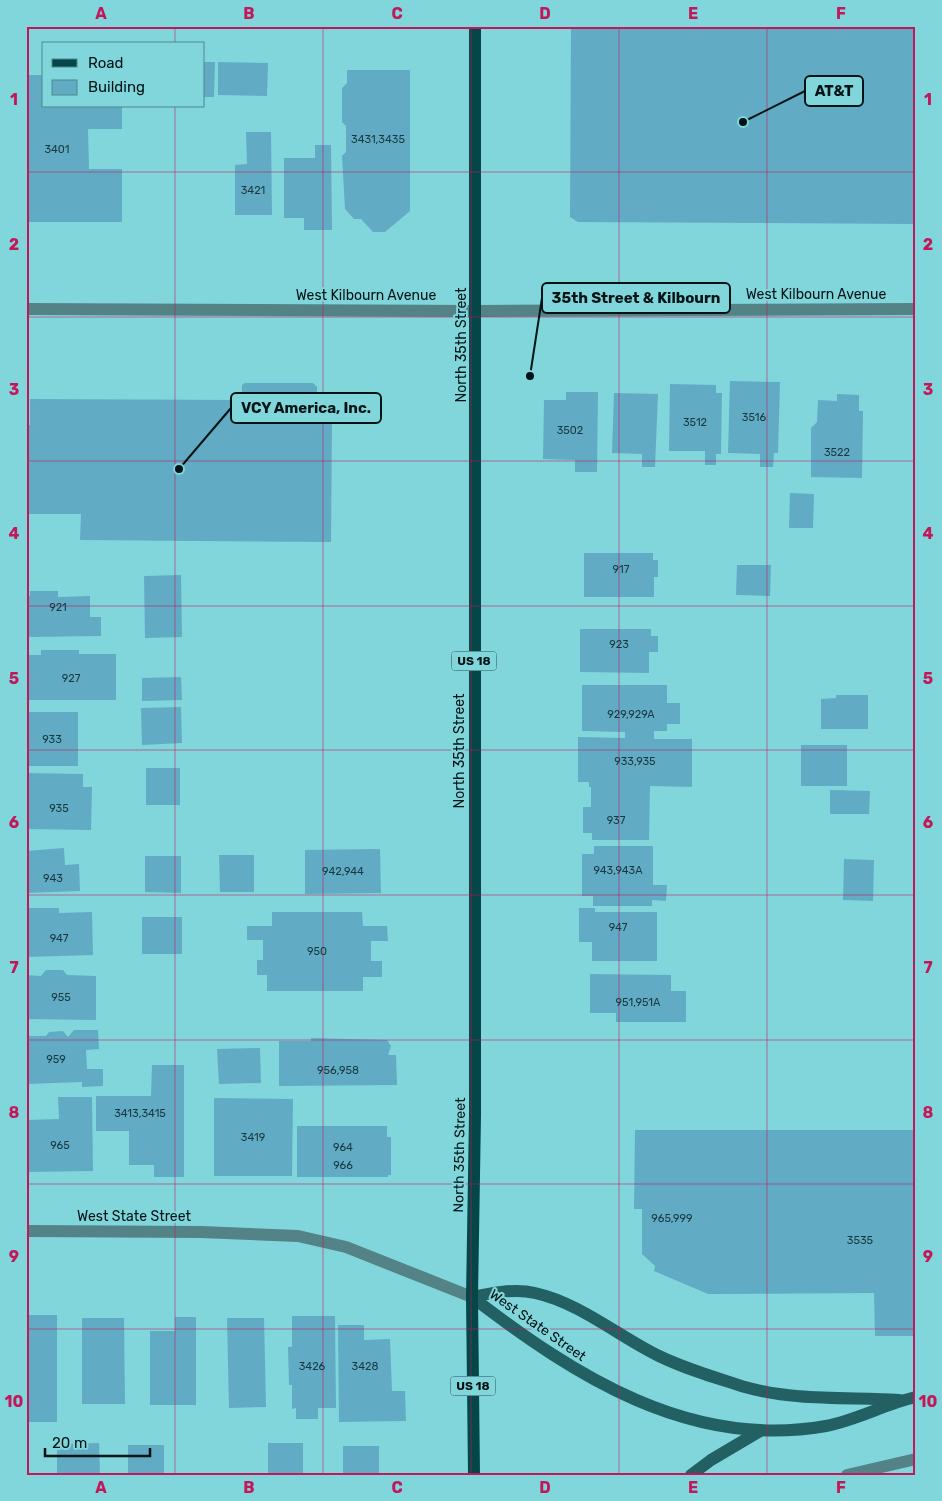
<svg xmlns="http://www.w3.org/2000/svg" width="942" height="1501" viewBox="0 0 942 1501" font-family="Rubik,sans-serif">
<rect width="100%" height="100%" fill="#81d6db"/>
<g fill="#61acc4">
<polygon points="316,26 402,26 402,29 316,28"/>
<polygon points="571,26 916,26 916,224 578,222 570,217"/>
<polygon points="204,62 215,62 214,97 204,97"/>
<polygon points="218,62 268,63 267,96 218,95"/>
<polygon points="347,70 410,70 410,211 385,232 373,232 361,219 354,219 345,209 342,156 346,152 346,126 342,122 342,88 347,83"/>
<polygon points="26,75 44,75 44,106 122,106 122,129 88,129 89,169 122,169 122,222 26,222"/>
<polygon points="246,132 271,132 272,215 235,215 235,165 247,164"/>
<polygon points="315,145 331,145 332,230 304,230 304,218 284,218 284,158 315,158"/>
<polygon points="730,381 780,382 778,453 774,453 773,467 760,467 760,454 728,453"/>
<polygon points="245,383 313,383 317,387 317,418 332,418 331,542 80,540 81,514 26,514 26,425 30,425 30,399 242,400 242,385"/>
<polygon points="670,384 716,385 716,393 722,393 721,454 716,454 716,465 705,465 705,451 669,451"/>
<polygon points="566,392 598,392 597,472 575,472 575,460 543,459 544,400 566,400"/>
<polygon points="614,393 658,394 655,467 642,467 642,454 612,453"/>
<polygon points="837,394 859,395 859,411 863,411 862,478 811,477 811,428 817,422 818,400 837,401"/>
<polygon points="790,493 814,494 813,528 789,528"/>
<polygon points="584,553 653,553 653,560 658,560 658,577 654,577 654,597 584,597"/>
<polygon points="737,565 771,565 770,596 736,595"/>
<polygon points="181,575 182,637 145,638 144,576"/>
<polygon points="30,591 58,591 58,597 90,596 90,617 101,617 101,636 26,637 26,596 30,596"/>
<polygon points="580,629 651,629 651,636 658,636 658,652 649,652 649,673 580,672"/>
<polygon points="41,650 79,650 79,654 116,654 116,700 26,700 26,655 41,655"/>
<polygon points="181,677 182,700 142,701 142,678"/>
<polygon points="582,685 667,685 667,703 680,703 680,724 667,724 667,731 654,731 654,739 692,739 692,787 650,786 649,840 592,840 592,833 583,833 583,807 591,807 591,787 589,787 589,782 578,782 578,737 625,738 625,732 582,731"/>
<polygon points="836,695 868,695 868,729 821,729 821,699 836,698"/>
<polygon points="181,707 182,743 142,745 141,708"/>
<rect x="26" y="712" width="52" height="54"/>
<rect x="801" y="745" width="46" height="41"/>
<rect x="146" y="768" width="34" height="37"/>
<polygon points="26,773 83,774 83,787 92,787 91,830 26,829"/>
<polygon points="830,790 870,791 869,814 830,814"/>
<polygon points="594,846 653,846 653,885 667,885 666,901 652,900 652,906 593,906 593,896 582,896 582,854 594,854"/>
<polygon points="64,848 65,865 79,864 80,891 26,893 26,851"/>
<polygon points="380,849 381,893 305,894 305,850"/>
<polygon points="219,855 254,855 254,892 220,892"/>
<polygon points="145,856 181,856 181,893 145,892"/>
<polygon points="844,859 874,860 873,901 843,900"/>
<polygon points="29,908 59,908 59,913 92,912 93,955 26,957 26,920 29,920"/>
<polygon points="579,908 595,908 595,912 657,912 657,961 592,961 592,942 579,942"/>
<polygon points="272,912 362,912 363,926 387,926 388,941 371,941 371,961 382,961 382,977 363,977 363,991 267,991 267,975 257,975 257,960 263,960 263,940 247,940 247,926 272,926"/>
<rect x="142" y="917" width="40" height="37"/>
<polygon points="46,970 63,970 67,975 96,976 96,1020 26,1019 26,975 41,976"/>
<polygon points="590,974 671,975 671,991 686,991 686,1022 616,1022 616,1013 590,1013"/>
<polygon points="74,1030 98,1030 99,1049 86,1050 87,1069 103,1069 103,1086 82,1087 82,1082 26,1084 26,1036 46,1036 49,1032 63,1031 68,1037"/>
<polygon points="311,1038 387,1040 391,1046 388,1055 396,1055 397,1085 279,1086 279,1041 311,1041"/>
<polygon points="260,1048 261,1083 219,1084 217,1049"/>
<polygon points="152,1065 184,1065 184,1177 154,1177 154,1165 129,1165 129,1131 96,1131 96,1096 151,1096"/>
<polygon points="58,1097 92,1097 93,1171 26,1172 26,1120 59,1119"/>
<polygon points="214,1098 293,1099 292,1176 214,1176"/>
<polygon points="297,1126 387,1126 387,1137 391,1137 391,1175 388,1175 388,1177 297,1177"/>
<polygon points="635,1130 916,1130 916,1336 875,1336 874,1293 708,1294 654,1271 655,1266 642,1254 642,1209 634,1209"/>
<rect x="26" y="1315" width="31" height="107"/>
<polygon points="292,1316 335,1316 336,1408 318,1408 318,1419 296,1419 296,1408 292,1409 292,1385 289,1385 288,1347 292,1347"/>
<polygon points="175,1317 196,1317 196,1405 150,1405 150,1331 175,1331"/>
<polygon points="82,1318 124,1318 125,1404 82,1404"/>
<polygon points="227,1318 264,1318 266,1407 229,1408"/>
<polygon points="338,1325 364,1325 364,1340 390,1339 392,1391 405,1391 406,1421 339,1422"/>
<polygon points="99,1443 100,1475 57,1475 57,1444"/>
<rect x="268" y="1443" width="35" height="32"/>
<rect x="128" y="1445" width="36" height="30"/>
<rect x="343" y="1446" width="36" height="29"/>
<rect x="26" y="1447" width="3" height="28"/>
</g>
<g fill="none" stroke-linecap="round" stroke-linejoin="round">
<g stroke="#538386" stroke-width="12">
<polyline points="26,309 477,311 916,309"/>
<polyline points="847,1475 916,1459"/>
</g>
<polyline stroke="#538386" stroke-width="12" points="26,1231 201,1232 298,1236 346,1247 472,1297"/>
<g stroke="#226064" stroke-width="12">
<path d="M472,1297C575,1376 690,1450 826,1426C857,1420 885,1404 916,1397"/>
<path d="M472,1297C491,1293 515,1288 535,1293C580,1303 618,1336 659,1356C686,1369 716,1378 745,1387C793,1401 849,1397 899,1400"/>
<polyline points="691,1475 711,1460 760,1431"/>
</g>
<polyline stroke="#054649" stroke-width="12" points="474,1475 472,1297 475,1115 475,26"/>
</g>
<path fill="none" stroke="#c2185b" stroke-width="1" stroke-opacity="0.55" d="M175,26V44M323,26V1475M471,26V1475M619,26V1475M767,26V1475M175,106V1475M26,172H916M26,317H916M26,461H916M26,606H916M26,750H916M26,895H916M26,1040H916M26,1184H916M26,1329H916"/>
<g text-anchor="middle" stroke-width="4" stroke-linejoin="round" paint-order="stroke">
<g font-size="11" fill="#183941">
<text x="378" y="143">3431,3435</text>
<text x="57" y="153">3401</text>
<text x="253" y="194">3421</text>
<text x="754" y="421">3516</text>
<text x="695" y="426">3512</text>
<text x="570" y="434">3502</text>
<text x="837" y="456">3522</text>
<text x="621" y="573">917</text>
<text x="58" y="611">921</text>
<text x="619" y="648">923</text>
<text x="71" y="682">927</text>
<text x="631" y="718">929,929A</text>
<text x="52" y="743">933</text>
<text x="635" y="765">933,935</text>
<text x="59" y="812">935</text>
<text x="616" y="824">937</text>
<text x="618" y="874">943,943A</text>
<text x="343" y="875">942,944</text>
<text x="53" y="882">943</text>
<text x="618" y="931">947</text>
<text x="59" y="942">947</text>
<text x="317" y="955">950</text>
<text x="61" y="1001">955</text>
<text x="638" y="1006">951,951A</text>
<text x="56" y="1063">959</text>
<text x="338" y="1074">956,958</text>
<text x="140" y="1117">3413,3415</text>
<text x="253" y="1141">3419</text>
<text x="60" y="1149">965</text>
<text x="343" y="1151">964</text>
<text x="343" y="1169">966</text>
<text x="672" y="1222">965,999</text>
<text x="860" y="1244">3535</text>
<text x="312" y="1370">3426</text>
<text x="365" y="1370">3428</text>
</g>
<g fill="#81d6db" stroke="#274e50" stroke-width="1">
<rect x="451.5" y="651.5" width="45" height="19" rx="4"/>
<rect x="450.5" y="1376.5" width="45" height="19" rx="4"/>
</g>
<g font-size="12" font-weight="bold" fill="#001315">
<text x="474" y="665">US 18</text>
<text x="473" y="1390">US 18</text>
</g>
<g font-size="14" fill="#001315" stroke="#81d6db">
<text x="816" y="299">West Kilbourn Avenue</text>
<text x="366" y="300">West Kilbourn Avenue</text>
<text transform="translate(461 345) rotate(-90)" y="5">North 35th Street</text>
<text transform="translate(459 751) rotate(-90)" y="5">North 35th Street</text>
<text transform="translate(459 1155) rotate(-89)" y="5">North 35th Street</text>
<text x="134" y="1221">West State Street</text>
<text transform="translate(538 1325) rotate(35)" y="5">West State Street</text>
</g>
</g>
<path fill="none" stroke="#001315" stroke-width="2" d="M743 122L805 91M530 376L542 298M179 469L231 408"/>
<g fill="#001315" stroke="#81d6db" stroke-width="2">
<circle cx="743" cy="122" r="5"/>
<circle cx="530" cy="376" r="5"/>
<circle cx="179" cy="469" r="5"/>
</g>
<g fill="#81d6db" stroke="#001315" stroke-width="2">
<rect x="805" y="76" width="58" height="30" rx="5"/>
<rect x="542" y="283" width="188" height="30" rx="5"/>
<rect x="231" y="393" width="150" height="30" rx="5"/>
</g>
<g font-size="15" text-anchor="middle" font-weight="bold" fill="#001315">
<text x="834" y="96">AT&amp;T</text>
<text x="636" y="303">35th Street &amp; Kilbourn</text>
<text x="306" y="413">VCY America, Inc.</text>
</g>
<rect width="942" height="1501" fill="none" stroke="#81d6db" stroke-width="55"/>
<rect x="42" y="42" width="162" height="65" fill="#81d6db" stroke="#4d888c"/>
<rect x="52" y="59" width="25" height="8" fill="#054649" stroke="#4d888c"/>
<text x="88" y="68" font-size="15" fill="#001315">Road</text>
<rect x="52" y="80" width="25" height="15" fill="#61acc4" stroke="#4d888c"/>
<text x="88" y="92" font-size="15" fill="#001315">Building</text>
<path d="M45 1448v8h105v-8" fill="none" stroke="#001315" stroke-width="2.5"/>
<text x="52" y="1448" font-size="15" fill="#001315" stroke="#81d6db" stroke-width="4" paint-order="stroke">20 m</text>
<rect x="28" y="28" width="886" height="1446" fill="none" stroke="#c2185b" stroke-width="2"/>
<g font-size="16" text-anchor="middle" font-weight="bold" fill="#c2185b">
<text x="101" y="19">A</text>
<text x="249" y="19">B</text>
<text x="397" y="19">C</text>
<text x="545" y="19">D</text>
<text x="693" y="19">E</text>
<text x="841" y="19">F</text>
<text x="14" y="105">1</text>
<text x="928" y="105">1</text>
<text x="14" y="250">2</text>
<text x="928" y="250">2</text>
<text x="14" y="395">3</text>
<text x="928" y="395">3</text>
<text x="14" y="539">4</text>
<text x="928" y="539">4</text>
<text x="14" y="684">5</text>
<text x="928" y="684">5</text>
<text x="14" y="828">6</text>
<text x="928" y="828">6</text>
<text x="14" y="973">7</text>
<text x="928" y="973">7</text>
<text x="14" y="1118">8</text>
<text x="928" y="1118">8</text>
<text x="14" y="1262">9</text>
<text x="928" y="1262">9</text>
<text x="14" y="1407">10</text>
<text x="928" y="1407">10</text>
<text x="101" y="1493">A</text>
<text x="249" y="1493">B</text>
<text x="397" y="1493">C</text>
<text x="545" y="1493">D</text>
<text x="693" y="1493">E</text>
<text x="841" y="1493">F</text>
</g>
</svg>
